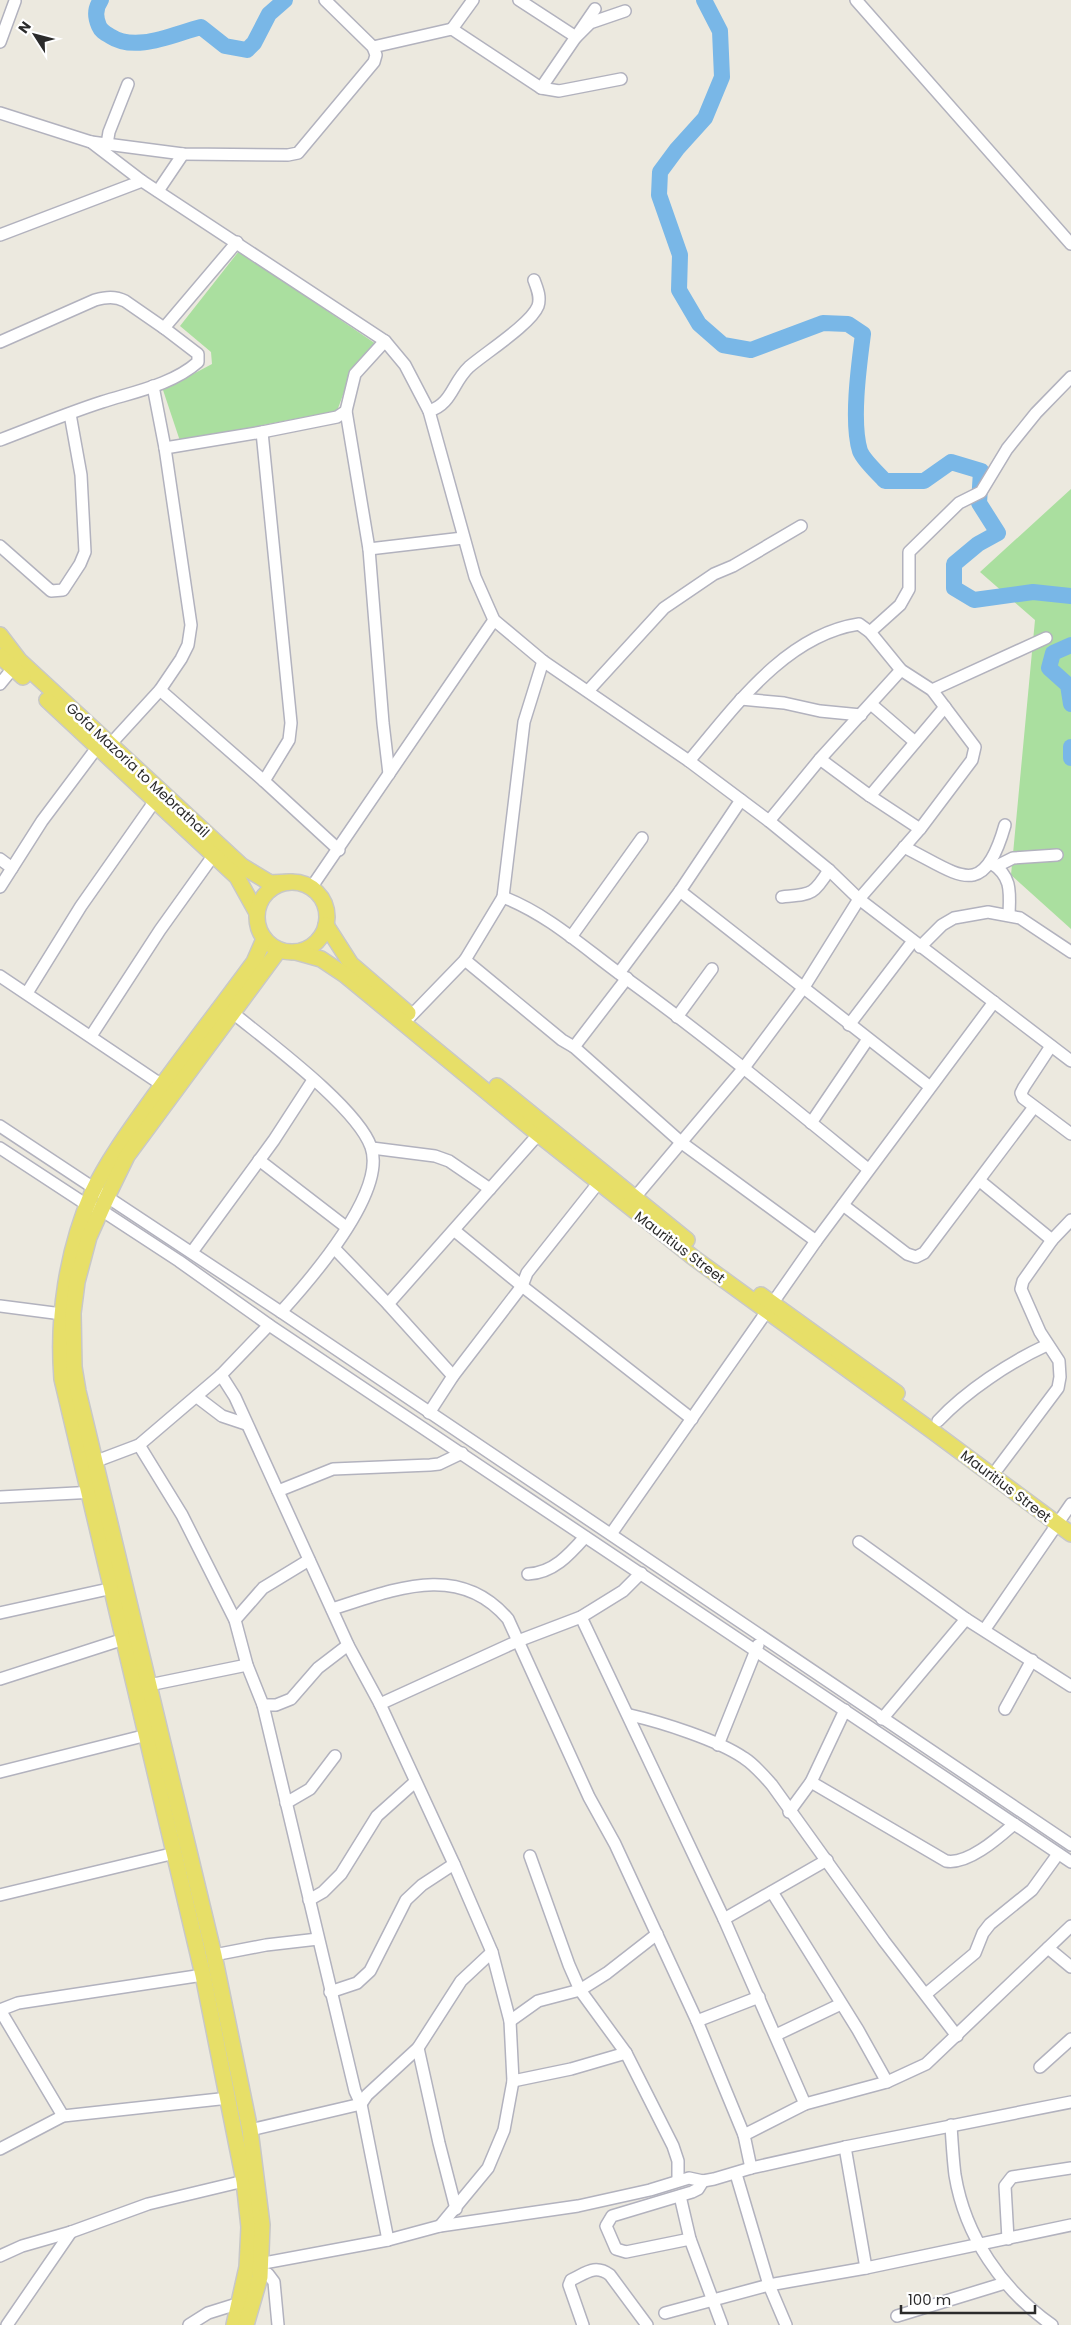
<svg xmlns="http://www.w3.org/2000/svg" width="1071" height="2325" viewBox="0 0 1071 2325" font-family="Poppins,sans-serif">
<rect width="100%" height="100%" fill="#ece9df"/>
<g fill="#aadf9f">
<polygon points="239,251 376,344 353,368 337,411 180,441 163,390 212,364 211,352 180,326"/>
<polygon points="1071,489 1071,929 1011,875 1035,620 980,572"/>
</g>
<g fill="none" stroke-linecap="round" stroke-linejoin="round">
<g stroke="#79b7e7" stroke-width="16">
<path d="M101,0C95,8 95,17 99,26C101,31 105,33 110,36C136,53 173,34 201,27L225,46L247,50L254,43L269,14L285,0"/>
<path d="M704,0L720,31L722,77L705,118L677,149L660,172L659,195L680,255L679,290L699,324L723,345L751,350L823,323L848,324L863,334C859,365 851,422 860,451C864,461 878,473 885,481H924L951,462L981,471L979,503L998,533L978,544L954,564V588L974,600L1033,592L1071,596"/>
<polyline points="1071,645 1053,653 1049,668 1068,685 1071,704"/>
<polyline points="1071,747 1071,758"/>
</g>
<g stroke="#b2b2be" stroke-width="14">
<g id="minor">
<polyline points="519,0 576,37 590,23 625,11"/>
<polyline points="856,0 1071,244"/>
<polyline points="452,29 473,0"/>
<polyline points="0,42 15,1"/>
<polyline points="373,47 452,29 541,88 559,91 621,79"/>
<polyline points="541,88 595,9"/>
<polyline points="0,113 91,142 142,181 0,235"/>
<polyline points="91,142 183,154 288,155 298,153 374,62 376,55 373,47 325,0"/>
<polyline points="107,144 109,132 128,84"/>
<polyline points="142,181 385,341 405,365 429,411 475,577 494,620 543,661 689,761 769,821 829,870 859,899 1071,1061"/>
<polyline points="158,191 183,154"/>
<path d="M0,342L95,300C106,297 115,296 125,301L164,328L237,242"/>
<polyline points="346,411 369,549 383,723 389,774"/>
<path d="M429,411C452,404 452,383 469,367C485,353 531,324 538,306C541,297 537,288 534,280"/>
<polyline points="262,432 291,723 289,740 264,781"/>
<path d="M0,440C34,427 68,413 102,402C133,392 172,385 198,362V354L164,328"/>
<polyline points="165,448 262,432 337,417 346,411 355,374 385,341"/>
<polyline points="0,546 51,591 63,590 80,564 85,552 81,475 70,414"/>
<polyline points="369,549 463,538"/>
<polyline points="870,632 900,605 909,589 909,552 959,503 981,492 1007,449 1036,413 1071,377"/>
<polyline points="0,684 18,662"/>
<polyline points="160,690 264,781 339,850"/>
<polyline points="932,690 1046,638"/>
<polyline points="588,691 664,608 714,574 733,566 801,526"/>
<polyline points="741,699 784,703 820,711 861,715"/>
<polyline points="871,704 915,742"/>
<polyline points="106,749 160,690 181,659 188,645 191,625 165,448 153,386"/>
<polyline points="820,759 901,670"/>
<polyline points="870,796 945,707"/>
<polyline points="769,821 820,759 870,796 920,829"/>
<path d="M904,847C960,875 983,902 1005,825"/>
<polyline points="0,859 12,868"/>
<path d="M991,863C1012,876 1010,892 1009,914"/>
<polyline points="997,866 1013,858 1057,855"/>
<polyline points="0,887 42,821 102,741"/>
<polyline points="311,888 494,620"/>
<polyline points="680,891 929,1086"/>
<path d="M503,897C547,914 582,946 620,974C705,1035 787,1103 868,1169"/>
<path d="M782,897C811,894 813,896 829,870"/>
<polyline points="571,937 642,838"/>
<polyline points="920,947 942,925 954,918 988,912 1020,918 1071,952"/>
<polyline points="465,960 562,1040 574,1047 682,1143 816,1241"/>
<polyline points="619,973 680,891 741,800"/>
<polyline points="0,976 162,1085"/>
<polyline points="27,993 81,906 159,795"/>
<path d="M233,1013C267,1041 357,1107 371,1147C387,1192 310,1280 281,1312"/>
<polyline points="677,1017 712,969"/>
<polyline points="405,1022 465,960 503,897 524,722 543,661"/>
<polyline points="849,1025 913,941"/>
<polyline points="91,1036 160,930 218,849"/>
<polyline points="1051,1046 1024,1087 1021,1093 1023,1098 1071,1134"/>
<polyline points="574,1047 627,978"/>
<polyline points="811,1123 868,1039"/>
<polyline points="0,1126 281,1312 1071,1845"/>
<polyline points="0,1148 87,1205 101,1210 179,1261 269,1325 1071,1862"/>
<polyline points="372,1148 435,1156 449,1161 490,1189"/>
<polyline points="259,1160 346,1227"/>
<polyline points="980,1181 1052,1240"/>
<path d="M631,1202L743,1069L804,987L859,899L920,829L972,760L975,747L932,690L901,670L870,632L859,624C785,635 734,708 689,761"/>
<polyline points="843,1205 907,1254 916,1257 924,1253 1034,1107"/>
<polyline points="455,1231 522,1286 692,1419"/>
<polyline points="334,1248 388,1304 453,1376"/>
<polyline points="192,1252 274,1140 313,1080"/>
<polyline points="388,1304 543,1129"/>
<polyline points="0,1306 62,1314"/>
<polyline points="221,1375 235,1397 348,1645 380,1704 454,1864 492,1952 510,2021 513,2081 504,2130 488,2168 440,2226"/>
<polyline points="197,1397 222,1416 246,1424"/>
<polyline points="429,1413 453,1376 522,1286 527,1273 603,1177"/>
<path d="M938,1421C966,1391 1010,1362 1047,1345"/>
<polyline points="139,1445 182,1515 235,1620 247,1665 263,1705 355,2091 361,2104 388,2240"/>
<polyline points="94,1462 139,1445 221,1375 269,1325"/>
<polyline points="998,1468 1058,1388 1060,1377 1059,1361 1040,1332 1021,1289 1023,1281 1052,1240 1071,1220"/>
<polyline points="278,1491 333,1469 430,1465 439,1464 462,1453"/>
<polyline points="0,1497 95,1492"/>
<polyline points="611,1534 816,1241 994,1002"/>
<polyline points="859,1542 966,1619 1071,1686"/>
<path d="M528,1574C553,1573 569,1555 585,1537"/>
<path d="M332,1609C393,1590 459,1561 508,1619L589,1797L615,1844L697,2021L744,2135"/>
<polyline points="0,1613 113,1588"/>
<polyline points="581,1617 724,1919 805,2104"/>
<polyline points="235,1620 263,1588 309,1560"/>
<polyline points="985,1629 1071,1504"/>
<polyline points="0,1679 124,1639"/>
<polyline points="149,1685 247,1665"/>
<polyline points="380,1704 518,1641 581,1617 623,1591 641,1573"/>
<polyline points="263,1705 276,1705 291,1699 318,1668 348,1645"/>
<polyline points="1005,1709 1032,1660"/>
<path d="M630,1715C661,1722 718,1740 744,1758C755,1765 764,1776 772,1785L884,1941L957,2036"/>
<polyline points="882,1719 966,1619"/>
<polyline points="718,1745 758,1645"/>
<polyline points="0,1772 147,1735"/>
<path d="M811,1782L946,1861C968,1865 998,1838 1014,1824"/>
<polyline points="286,1803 310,1789 335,1756"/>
<polyline points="789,1812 811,1782 845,1710"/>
<polyline points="530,1856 569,1965 580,1990 626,2053 673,2146 678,2161 678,2180"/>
<polyline points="772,1892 858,2030 887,2082"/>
<polyline points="0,1895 175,1853"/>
<polyline points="309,1900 323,1892 341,1874 377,1816 415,1782"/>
<polyline points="724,1919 827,1860"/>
<polyline points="1048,1948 1071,1967"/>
<polyline points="214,1955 266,1945 318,1939"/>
<polyline points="330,1992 357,1983 370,1971 406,1900 422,1885 454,1864"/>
<polyline points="926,1994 975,1953 983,1933 990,1924 1032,1890 1058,1854"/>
<polyline points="0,2010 18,2003 203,1975"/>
<polyline points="0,2010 63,2116"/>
<polyline points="510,2021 538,2001 580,1990 607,1973 657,1934"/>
<polyline points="697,2021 759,1997"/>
<polyline points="776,2035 841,2004"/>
<polyline points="418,2048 439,2143 456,2209"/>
<polyline points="1040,2067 1071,2039"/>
<polyline points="513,2081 571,2069 626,2053"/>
<path d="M951,2125C952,2142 953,2159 955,2175C965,2236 1002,2290 1052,2325"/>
<polyline points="250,2130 361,2104 367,2095 418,2048 461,1981 492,1952"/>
<polyline points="845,2147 866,2268"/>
<polyline points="0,2149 63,2116 229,2098"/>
<polyline points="751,2168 744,2135 805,2104 887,2082 926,2064 1071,1926"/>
<polyline points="736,2174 769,2285 786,2325"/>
<polyline points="680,2196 690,2239 722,2325"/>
<polyline points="690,2239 626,2252 616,2249 606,2226 612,2216 692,2192 698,2189 703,2181"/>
<polyline points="1008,2239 1005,2186 1012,2177 1071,2168"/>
<polyline points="0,2256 22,2246 71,2232 148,2204 244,2181"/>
<polyline points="253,2265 388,2240 440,2226 578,2206 650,2190 689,2178 703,2181 714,2179 751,2168 845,2147 1071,2102"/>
<polyline points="260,2277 268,2274 274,2282 278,2325"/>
<polyline points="665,2313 769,2285 866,2268 1071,2225"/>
<polyline points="897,2316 1005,2283"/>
<polyline points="7,2325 71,2232"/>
<polyline points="189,2325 208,2313 240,2303"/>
<path d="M583,2325L569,2285L571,2280C586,2273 595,2264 610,2275L647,2325"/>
</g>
</g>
<g stroke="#c8c8c8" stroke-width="18">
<g id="major">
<polyline points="0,635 19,660 242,866 270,883 290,882"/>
<polyline points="0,656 23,677"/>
<polyline points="47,700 237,877 257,913"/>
<circle cx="292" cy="917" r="35"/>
<polyline points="326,925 351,964 408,1013"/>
<polyline points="296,952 321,959 345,975 538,1134 694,1258 931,1430 1071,1534"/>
<polyline points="497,1086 687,1240"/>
<polyline points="761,1295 897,1393"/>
<path d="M234,2325L247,2267L249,2227L244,2181L203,1975L62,1379C57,1317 67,1250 92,1193C107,1162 127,1134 147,1106C182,1057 218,1011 254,962L264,939"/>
<polyline points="246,2325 260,2277 262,2225 250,2130 214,1955 78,1391 74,1367 73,1313 77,1282 89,1237 107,1197 127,1156 279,950"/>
</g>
</g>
<use href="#minor" stroke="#fff" stroke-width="11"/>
<use href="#major" stroke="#e7df68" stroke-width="15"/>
</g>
<g text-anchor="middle" stroke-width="5" stroke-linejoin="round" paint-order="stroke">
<g font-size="14" fill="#2b2b2b" stroke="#fff">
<text transform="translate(138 770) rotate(43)" y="5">Gofa Mazoria to Mebrathail</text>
<text transform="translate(680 1247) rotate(37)" y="5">Mauritius Street</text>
<text transform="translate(1006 1486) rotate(37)" y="5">Mauritius Street</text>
</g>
</g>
<g transform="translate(35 35) rotate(306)" stroke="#ffffff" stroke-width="4" paint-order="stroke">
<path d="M0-4L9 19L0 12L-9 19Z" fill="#2b2b2b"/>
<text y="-8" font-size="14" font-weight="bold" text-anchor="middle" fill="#2b2b2b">N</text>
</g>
<path d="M901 2305v8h134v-8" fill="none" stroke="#2b2b2b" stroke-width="2.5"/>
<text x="908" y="2305" font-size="15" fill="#2b2b2b" stroke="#ffffff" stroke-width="4" paint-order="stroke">100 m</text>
</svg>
